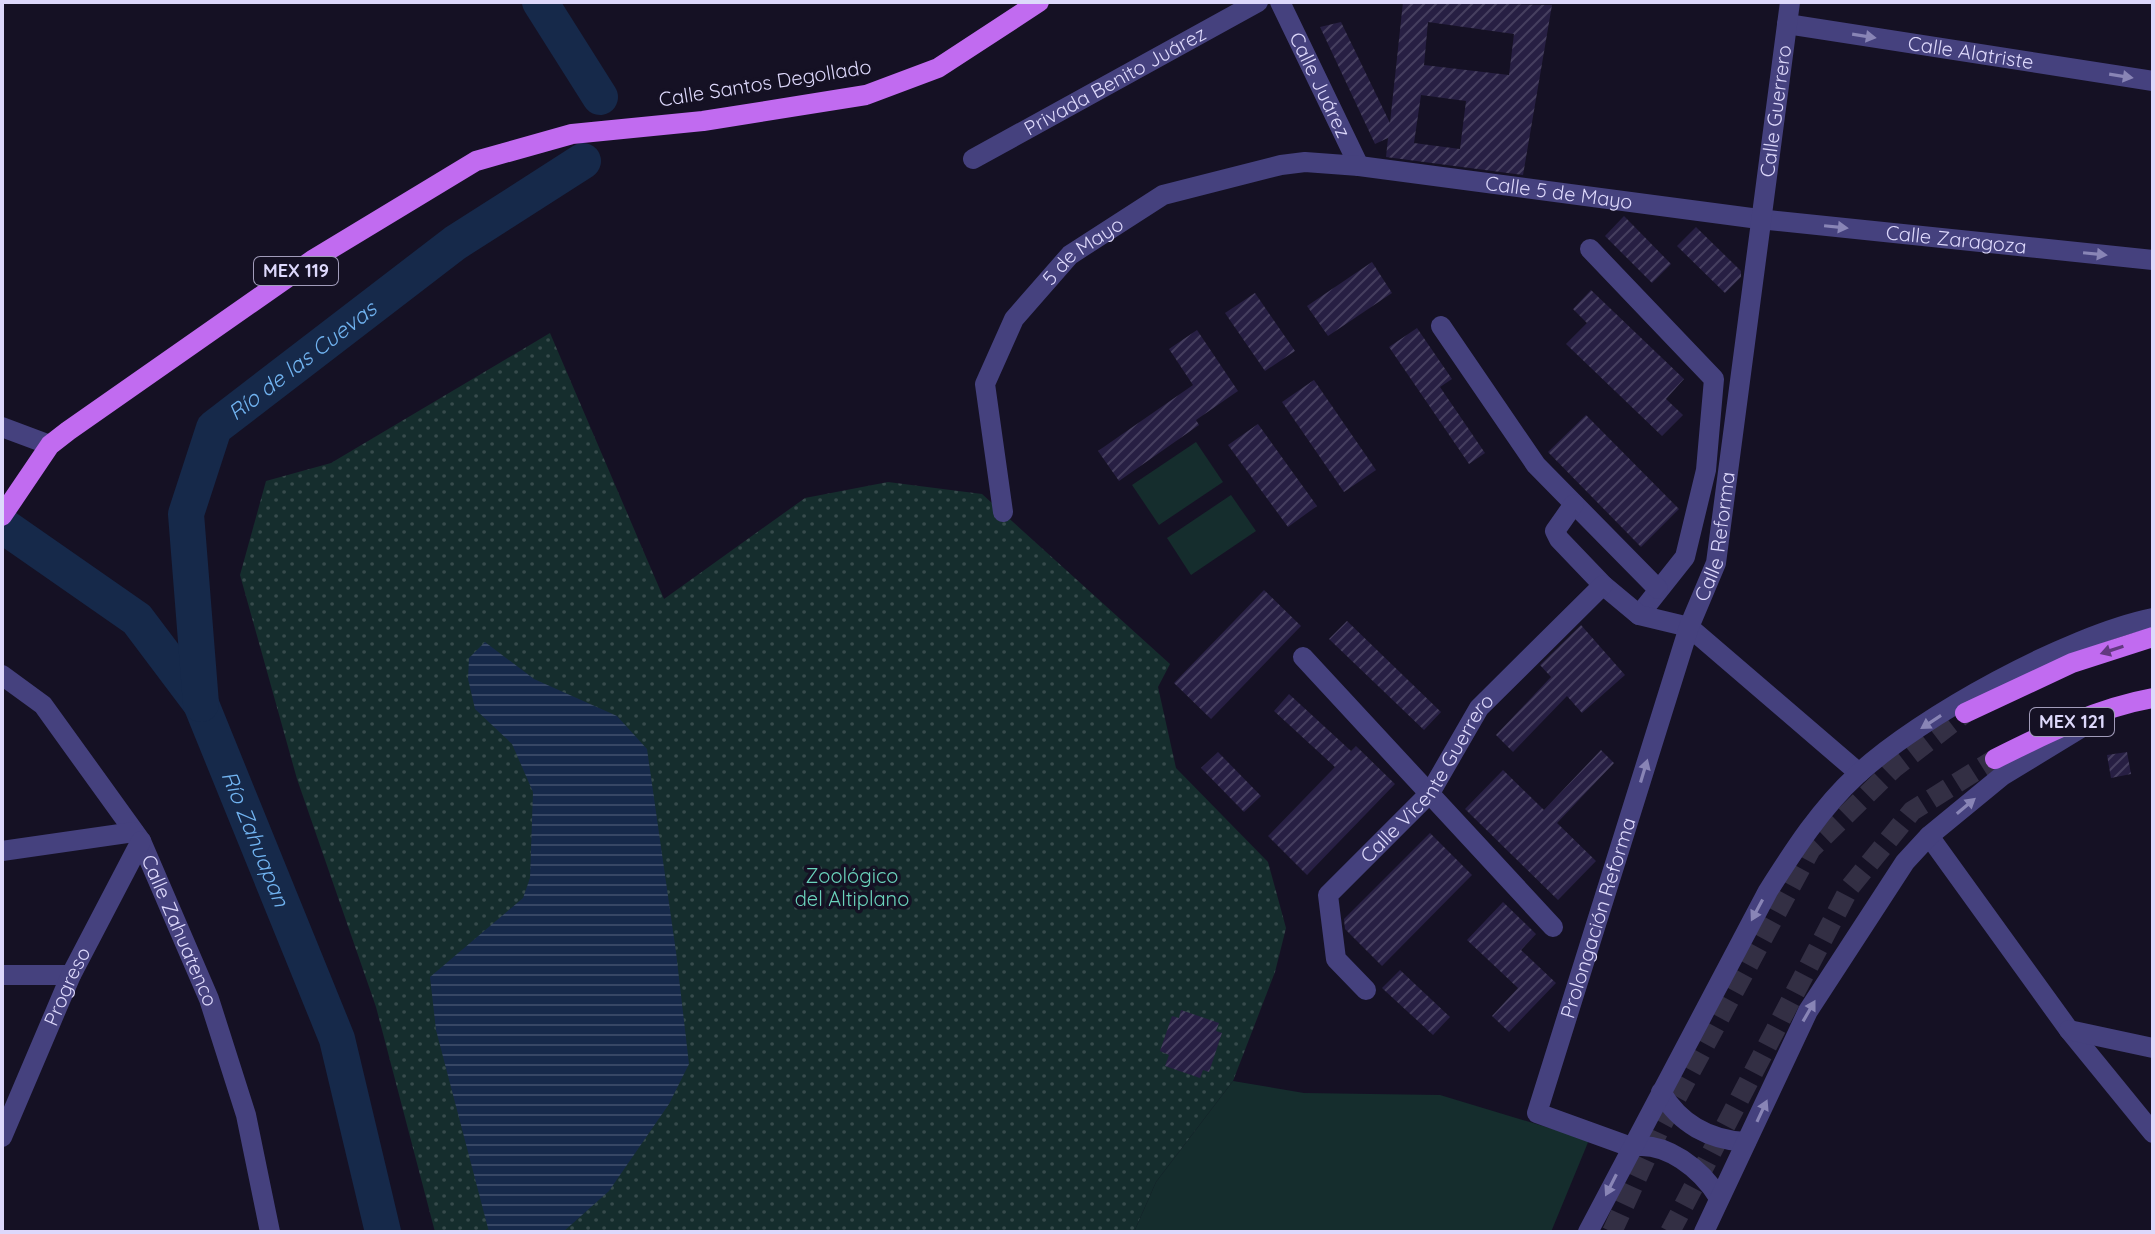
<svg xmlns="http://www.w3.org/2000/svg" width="2155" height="1234" viewBox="0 0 2155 1234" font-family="Quicksand,sans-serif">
<defs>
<pattern id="park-dots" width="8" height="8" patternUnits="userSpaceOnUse" patternTransform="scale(2)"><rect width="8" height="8" fill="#152d2d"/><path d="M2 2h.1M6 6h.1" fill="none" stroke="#374b4c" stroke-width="1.8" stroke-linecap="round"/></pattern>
<pattern id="water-rules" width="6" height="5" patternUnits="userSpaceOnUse" patternTransform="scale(2)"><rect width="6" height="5" fill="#16294a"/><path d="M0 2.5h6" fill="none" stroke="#374765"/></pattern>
<pattern id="building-hatch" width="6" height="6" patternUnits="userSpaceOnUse" patternTransform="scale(2)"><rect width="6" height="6" fill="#271f43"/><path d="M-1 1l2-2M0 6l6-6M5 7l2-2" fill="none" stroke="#463f5f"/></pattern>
</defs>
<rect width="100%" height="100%" fill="#151124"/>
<polygon fill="url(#park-dots)" points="550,333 664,599 805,498 888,482 982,494 1170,664 1158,687 1176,768 1268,862 1286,928 1275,972 1233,1081 1156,1182 1134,1232 435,1232 376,1007 297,779 240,575 266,481 331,463"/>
<g fill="#152d2d">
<polygon points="1196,442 1223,482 1159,525 1132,485"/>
<polygon points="1231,495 1256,531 1191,575 1167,538"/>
<polygon points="1233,1081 1304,1093 1440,1095 1589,1140 1551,1232 1134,1232 1156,1182"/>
</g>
<polygon fill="url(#water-rules)" points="485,642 534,679 617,716 647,749 676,952 689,1064 669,1104 609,1191 563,1232 489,1232 436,1030 430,977 523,898 530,878 533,792 512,744 475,709 468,679 469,658"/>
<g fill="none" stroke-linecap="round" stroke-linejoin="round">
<g stroke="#16294a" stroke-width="36">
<polyline points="540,2 600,97"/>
<path id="s1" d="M2,525L137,619L201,704L337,1039L383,1232"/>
<path id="s2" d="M201,704L186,514L214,428L455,243L583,161"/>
</g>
</g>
<g fill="url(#building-hatch)" fill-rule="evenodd">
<path d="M1403,2L1552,5L1523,175L1386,157L1388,138L1375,144L1320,27L1341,22L1390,123ZM1428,22L1514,34L1509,75L1424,65ZM1421,95L1466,101L1460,149L1414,143Z"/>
<polygon points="1624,216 1671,264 1652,283 1605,236"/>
<polygon points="1696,227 1741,271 1741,277 1725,293 1677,246"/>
<polygon points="1372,262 1392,293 1328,336 1307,306"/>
<polygon points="1591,290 1684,379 1666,399 1683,415 1662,436 1566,344 1587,323 1573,309"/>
<polygon points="1255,293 1295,351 1265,371 1225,313"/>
<polygon points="1417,328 1452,379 1440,387 1485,453 1469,464 1389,347"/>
<polygon points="1197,330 1238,391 1196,420 1199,425 1119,481 1098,451 1193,385 1169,349"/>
<polygon points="1314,380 1376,470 1344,492 1282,402"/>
<polygon points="1586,415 1679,509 1641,547 1548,452"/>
<polygon points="1258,424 1317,506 1288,527 1228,445"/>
<polygon points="1264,590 1301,626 1211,719 1174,683"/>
<polygon points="1347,621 1441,712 1424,730 1329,639"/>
<polygon points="1581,625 1625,675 1582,713 1567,696 1513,752 1496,735 1551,677 1540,665"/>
<polygon points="1289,694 1351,751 1356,746 1395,784 1307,875 1268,836 1335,767 1274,711"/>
<polygon points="1601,750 1614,763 1557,823 1596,861 1558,900 1465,809 1503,770 1544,810"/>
<polygon points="1218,752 1261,796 1244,812 1201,768"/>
<polygon points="2127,752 2131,774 2111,778 2107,755"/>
<polygon points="1430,833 1472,875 1382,966 1345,929 1344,919"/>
<polygon points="1503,902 1536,934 1521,950 1556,983 1509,1032 1492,1016 1518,988 1467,940"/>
<polygon points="1400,970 1450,1017 1433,1035 1382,988"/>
<polygon points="1181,1010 1219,1023 1216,1031 1222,1033 1209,1072 1203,1070 1200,1078 1165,1066 1169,1055 1160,1051 1172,1016 1179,1018"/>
</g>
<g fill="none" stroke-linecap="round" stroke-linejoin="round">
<g stroke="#332f44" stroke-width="20" stroke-dasharray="20 10" stroke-linecap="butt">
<polyline points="1612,1232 1658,1132 1811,849 1894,768 1965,713"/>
<polyline points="1670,1232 1850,887 1912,811 1995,759"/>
</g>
<g stroke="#45417e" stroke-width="20">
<path id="s3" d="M1280,2L1359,166"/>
<path id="s4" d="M1787,24L2153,81"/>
<path id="s5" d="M973,159L1258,2"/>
<polyline points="1590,249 1714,379 1706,470 1685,557 1639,615"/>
<polyline points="1441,326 1536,465 1658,589"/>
<polyline points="2,427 50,445"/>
<polyline points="1574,504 1555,531 1559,539 1603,585 1639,615 1689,627 1859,773"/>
<path id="s6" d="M1003,512L985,384L1014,319L1070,255L1163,195L1281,165L1305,162L1359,166L1759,219L2153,260"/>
<polyline points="1303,657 1553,927"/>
<path id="s7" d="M2,675L43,705L141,841L209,999L246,1115L270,1232"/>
<polyline points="1929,836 2069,1030 2153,1133"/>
<polyline points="2,851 134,832"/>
<polyline points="2,975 71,975"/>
<path id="s8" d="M1366,990L1336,959L1328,895L1430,793L1479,708L1603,585"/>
<polyline points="2069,1030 2153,1048"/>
<path d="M1661,1092C1680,1124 1710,1140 1746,1142"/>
<path id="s9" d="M2,1137L71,975L141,841"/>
<path id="s10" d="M1719,1198C1702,1170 1666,1140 1631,1147L1537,1113L1689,627L1716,563L1790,2"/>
<path d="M1588,1232L1768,891C1794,850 1821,808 1857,775C1920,716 2069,635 2153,618"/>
<polyline points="1704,1232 1808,1011 1905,862 1929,836 2002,776 2094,720"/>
</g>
<g stroke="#c16bf0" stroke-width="20">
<polyline points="2,516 50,445 68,431 314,259 476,161 572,134 703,121 866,95 938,68 1039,2"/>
<polyline points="1965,713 2072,663 2153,637"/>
<path d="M1995,759C2045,734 2097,708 2153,698"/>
</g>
</g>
<defs><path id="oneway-solid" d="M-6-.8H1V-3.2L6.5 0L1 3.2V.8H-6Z" transform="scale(2)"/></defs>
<g fill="#8985b6">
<use href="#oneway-solid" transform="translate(1864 36) rotate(9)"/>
<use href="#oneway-solid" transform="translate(2121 76) rotate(9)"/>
<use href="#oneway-solid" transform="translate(1836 227) rotate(6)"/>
<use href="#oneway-solid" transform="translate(2095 254) rotate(6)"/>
<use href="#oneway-solid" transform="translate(1931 722) rotate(147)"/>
<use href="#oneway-solid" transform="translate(1644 771) rotate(-73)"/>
<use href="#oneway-solid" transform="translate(1966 806) rotate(-40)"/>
<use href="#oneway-solid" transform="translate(1757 910) rotate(118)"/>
<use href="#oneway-solid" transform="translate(1809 1011) rotate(-60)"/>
<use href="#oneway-solid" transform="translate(1762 1111) rotate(-65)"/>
<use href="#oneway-solid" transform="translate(1611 1185) rotate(117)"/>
</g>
<use fill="#623980" href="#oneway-solid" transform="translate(2112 650) rotate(162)"/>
<g text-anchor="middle" stroke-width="7" stroke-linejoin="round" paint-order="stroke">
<g fill="#151124" stroke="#a19cba" stroke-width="2">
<rect x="254" y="257" width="84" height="28" rx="6"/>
<rect x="2030" y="708" width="84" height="28" rx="6"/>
</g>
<g font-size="18" font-weight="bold" fill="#ddd8fb">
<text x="296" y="277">MEX 119</text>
<text x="2072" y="728">MEX 121</text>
</g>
<g font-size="20" fill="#ddd8fb" stroke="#151124">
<text dy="7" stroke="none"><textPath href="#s4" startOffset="186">Calle Alatriste</textPath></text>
<text dy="7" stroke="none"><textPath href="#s5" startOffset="162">Privada Benito Juárez</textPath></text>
<text transform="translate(765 83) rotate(-9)" y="7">Calle Santos Degollado</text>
<text dy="7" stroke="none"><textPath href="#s3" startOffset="92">Calle Juárez</textPath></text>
<text dy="7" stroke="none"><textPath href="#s10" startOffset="1242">Calle Guerrero</textPath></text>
<text dy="7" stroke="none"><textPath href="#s6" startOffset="798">Calle 5 de Mayo</textPath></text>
<text dy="7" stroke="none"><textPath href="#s6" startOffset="1198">Calle Zaragoza</textPath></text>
<text dy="7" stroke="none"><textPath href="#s6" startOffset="298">5 de Mayo</textPath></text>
<text dy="7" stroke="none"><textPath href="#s10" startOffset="812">Calle Reforma</textPath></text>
<text dy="7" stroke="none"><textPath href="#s8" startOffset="262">Calle Vicente Guerrero</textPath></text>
<text dy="7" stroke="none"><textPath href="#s10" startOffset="412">Prolongación Reforma</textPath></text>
<text dy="7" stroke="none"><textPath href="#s7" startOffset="316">Calle Zahuatenco</textPath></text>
<text dy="7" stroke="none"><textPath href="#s9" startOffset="164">Progreso</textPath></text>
</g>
<g font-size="20" fill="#6bd4bc" stroke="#151124">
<text x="852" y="883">Zoológico<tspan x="852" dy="23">del Altiplano</tspan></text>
</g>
<g font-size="22" font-style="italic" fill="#71b3f0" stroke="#151124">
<text dy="8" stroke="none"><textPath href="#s2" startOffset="392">Río de las Cuevas</textPath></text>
<text dy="8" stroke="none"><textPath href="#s1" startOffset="416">Río Zahuapan</textPath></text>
</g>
</g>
<rect width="2155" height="1234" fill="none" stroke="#ddd8fb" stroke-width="8"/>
</svg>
